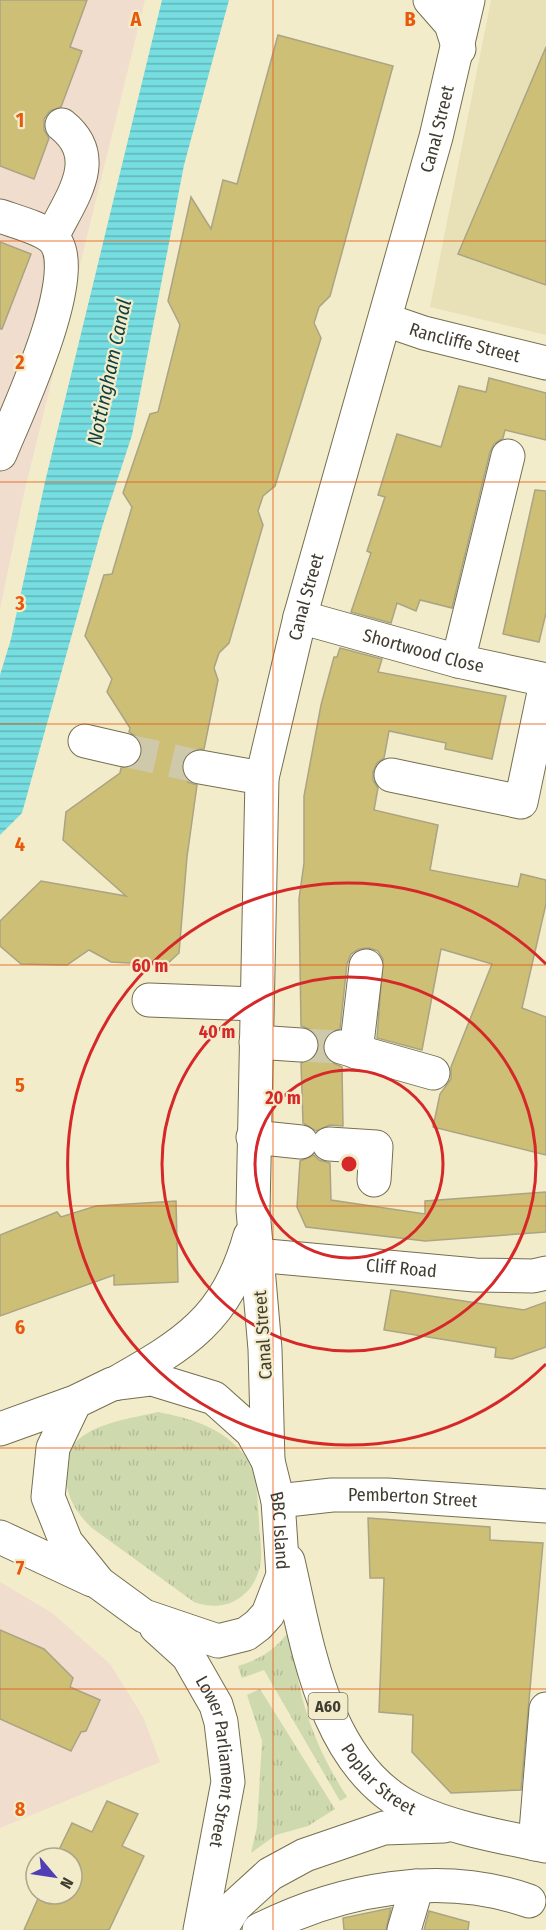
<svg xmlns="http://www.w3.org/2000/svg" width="546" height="1930" viewBox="0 0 546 1930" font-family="'Fira Sans Condensed',sans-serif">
<defs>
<pattern id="grass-tufts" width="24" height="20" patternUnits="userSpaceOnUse" patternTransform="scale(1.5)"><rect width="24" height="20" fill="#cedaae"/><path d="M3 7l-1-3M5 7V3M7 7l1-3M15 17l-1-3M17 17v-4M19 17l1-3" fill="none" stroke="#b2bc96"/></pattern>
<pattern id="water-rules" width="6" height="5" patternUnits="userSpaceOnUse" patternTransform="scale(1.5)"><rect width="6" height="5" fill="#76dde1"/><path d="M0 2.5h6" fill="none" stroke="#62b4b7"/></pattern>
</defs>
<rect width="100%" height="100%" fill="#f2ecca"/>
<g fill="#f0ddcd">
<polygon points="0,0 145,0 24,493 0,609"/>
<polygon points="0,1582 52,1613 110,1664 143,1717 160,1762 0,1828"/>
</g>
<polygon fill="#e8e1b7" points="491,0 546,0 546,335 430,307"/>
<g fill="url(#grass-tufts)">
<path d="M158,1412C189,1418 218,1426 240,1450C258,1469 257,1495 259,1520C259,1533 262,1548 261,1561C256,1596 226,1614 194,1602L92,1528C78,1515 66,1497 66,1476C67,1471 66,1463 67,1458C76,1424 130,1419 158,1412Z"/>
<path d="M291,1628C296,1693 312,1742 347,1797L340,1801L264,1670L242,1678L238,1666C262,1658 277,1649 291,1628Z"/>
<polygon points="260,1689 335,1809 308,1826 276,1835 251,1853 257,1827 262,1741 247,1695"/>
</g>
<polygon fill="url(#water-rules)" points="162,0 229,0 184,165 132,435 102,527 22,813 0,835 0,675 11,639 45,482"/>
<g fill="#cdbf75" stroke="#aaa484" stroke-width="1.5">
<polygon points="0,0 87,0 70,47 82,51 61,107 50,111 44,119 44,130 49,138 34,179 0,166"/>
<polygon points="278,35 393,66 330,296 319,307 314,323 321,338 275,486 263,496 258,511 263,525 229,643 219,653 214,668 218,680 204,749 193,750 186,755 182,763 183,774 188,782 197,785 187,857 179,953 166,965 111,962 89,950 67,965 21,964 0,946 0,921 41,881 126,896 63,840 66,812 120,773 121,768 137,763 142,754 142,744 137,737 129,732 130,728 107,692 112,679 85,636 104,575 112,574 132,507 123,493 150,414 158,412 180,325 168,301 191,197 211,229 223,180 237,184"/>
<polygon points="546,47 546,285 458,254"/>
<polygon points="0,242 31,254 2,329 0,329"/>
<polygon points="489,378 546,393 546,440 505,430 503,438 494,444 490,452 452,608 420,600 416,611 397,603 391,623 351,612 371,553 367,551 385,497 378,495 397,434 441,447 459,386 486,392"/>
<polygon points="535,490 546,491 546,613 539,642 503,634"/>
<polygon points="340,648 382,659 378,672 506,696 492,759 445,749 446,743 389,731 384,758 377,763 373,772 373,780 378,788 374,810 438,825 430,870 518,887 521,874 546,880 546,904 522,1008 546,1017 546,1155 433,1127 440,1094 451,1079 451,1067 492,964 441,949 422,1050 377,1038 383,959 378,951 369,948 359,949 351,954 347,964 340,1029 328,1033 323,1042 323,1051 327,1060 342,1067 343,1126 330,1125 316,1131 303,1123 301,1063 316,1056 320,1046 318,1036 312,1030 301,1026 299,899 304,863 304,796 321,705 334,657 337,657"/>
<polygon points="314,1155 319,1160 330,1163 331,1200 425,1214 425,1201 546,1192 546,1232 425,1241 306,1227 297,1207 300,1161"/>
<polygon points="176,1201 178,1282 114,1285 114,1275 0,1316 0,1235 57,1212 61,1217 96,1206"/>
<polygon points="391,1290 524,1310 546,1302 546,1347 512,1359 495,1357 496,1348 384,1330"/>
<polygon points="368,1518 490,1527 490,1540 543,1543 521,1790 451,1793 412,1752 413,1715 379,1712 384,1578 370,1578"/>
<polygon points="0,1630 44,1649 73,1678 70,1687 100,1700 86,1731 81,1732 71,1751 0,1719"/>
<polygon points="107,1801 138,1814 122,1846 144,1856 109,1930 24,1930 40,1894 72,1894 72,1858 55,1858 72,1823 92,1832"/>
<polygon points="391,1908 386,1930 344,1930 343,1918"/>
<polygon points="429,1911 469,1922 468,1930 424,1930"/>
</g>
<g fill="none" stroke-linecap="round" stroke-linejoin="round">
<g stroke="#cec9ab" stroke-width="33" stroke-dasharray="33 16" stroke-linecap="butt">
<polyline points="124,750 200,767"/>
<polyline points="301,1045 341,1047"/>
</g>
<g stroke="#746f50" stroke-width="35">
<g id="minor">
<polyline points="430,0 451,24 459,49"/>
<path d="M0,216C14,221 40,228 51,237C88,265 15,417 0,454"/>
<path d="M52,237C70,199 104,159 62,125"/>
<path id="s1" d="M386,320L424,333L546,363"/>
<path id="s2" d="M300,617L458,661L546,680"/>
<polyline points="458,661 508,456"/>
<polyline points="85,741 124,750"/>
<polyline points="200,767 262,778"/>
<polyline points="391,775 521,802 546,683"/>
<polyline points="149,1000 256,1004"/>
<polyline points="256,1042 301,1045"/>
<polyline points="341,1047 433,1073"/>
<polyline points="356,1052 366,966"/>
<polyline points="253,1137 301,1142"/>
<polyline points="329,1144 376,1147 374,1180"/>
<path id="s3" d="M256,1255L475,1275L533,1276L546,1273"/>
<path d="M114,1384C186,1343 226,1320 250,1236"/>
<path id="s4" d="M268,1461L265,1349L253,1210L262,778L300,617L436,137L468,0"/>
<path id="s5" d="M278,1501L332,1495H387L546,1506"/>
<polyline points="535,1844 546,1709"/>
<path d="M259,1930C341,1889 440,1870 529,1901"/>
<polyline points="404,1930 417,1886"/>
</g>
</g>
<g stroke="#746f50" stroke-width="35">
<g id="highway">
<path id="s6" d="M0,1429L75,1402L112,1384L152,1379L214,1398L252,1432L268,1461L278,1501L283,1575L268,1614L258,1625L246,1634L218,1641L144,1616L99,1583L66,1542L48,1497L53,1448L75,1402"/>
<polyline points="0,1537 92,1580"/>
<path id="s7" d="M288,1561C308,1647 324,1767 414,1810C454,1829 503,1837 546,1846"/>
<path id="s8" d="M156,1627L188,1656L216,1705L221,1722L228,1782L200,1930"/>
<polyline points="220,1930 235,1906 270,1874 305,1855 384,1828 444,1826"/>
</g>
</g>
<use href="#minor" stroke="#fff" stroke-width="33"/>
<use href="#highway" stroke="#fff" stroke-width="33"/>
</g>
<path fill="none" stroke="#e8590c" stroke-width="1.5" stroke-opacity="0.55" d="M273,0V1930M0,241H546M0,482H546M0,724H546M0,965H546M0,1206H546M0,1448H546M0,1689H546"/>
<g fill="none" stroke="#d62828" stroke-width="3">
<circle cx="349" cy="1164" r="94"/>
<circle cx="349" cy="1164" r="187"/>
<path d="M546 1364A281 281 0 1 1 546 964"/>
</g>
<g text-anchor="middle" stroke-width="4.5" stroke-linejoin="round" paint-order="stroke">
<rect fill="#f2ecca" stroke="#75725e" stroke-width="1.5" x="308.5" y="1693" width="39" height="26" rx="4.5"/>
<g font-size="16" font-weight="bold" fill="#403d30">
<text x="328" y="1712">A60</text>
</g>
<g font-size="18" fill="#403d30" stroke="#f2ecca">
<text dy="6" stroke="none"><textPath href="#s4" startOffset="1356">Canal Street</textPath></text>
<text dy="6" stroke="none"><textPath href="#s1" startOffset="82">Rancliffe Street</textPath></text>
<text dy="6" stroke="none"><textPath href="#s4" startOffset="870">Canal Street</textPath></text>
<text dy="6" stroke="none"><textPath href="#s2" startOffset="128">Shortwood Close</textPath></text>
<text dy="6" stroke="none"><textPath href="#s3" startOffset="146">Cliff Road</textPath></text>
<text transform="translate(263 1335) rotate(-94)" y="6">Canal Street</text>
<text dy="6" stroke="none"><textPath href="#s5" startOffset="135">Pemberton Street</textPath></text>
<text dy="6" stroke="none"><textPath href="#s6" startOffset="381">BBC Island</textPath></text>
<text dy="6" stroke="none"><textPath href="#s8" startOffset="156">Lower Parliament Street</textPath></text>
<text dy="6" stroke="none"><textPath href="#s7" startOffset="242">Poplar Street</textPath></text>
</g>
<g font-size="20" font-style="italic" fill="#0e3f41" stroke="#f2ecca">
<text transform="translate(109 372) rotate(-78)" y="7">Nottingham Canal</text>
</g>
</g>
<g font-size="20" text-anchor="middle" font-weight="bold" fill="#e8590c" stroke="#f2ecca" stroke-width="4.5" stroke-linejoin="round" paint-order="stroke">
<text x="136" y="26">A</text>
<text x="410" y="26">B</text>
<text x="20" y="127">1</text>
<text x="20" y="369">2</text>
<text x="20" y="610">3</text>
<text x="20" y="851">4</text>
<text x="20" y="1092">5</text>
<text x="20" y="1334">6</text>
<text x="20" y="1575">7</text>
<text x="20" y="1816">8</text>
</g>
<circle cx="349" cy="1164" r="9" fill="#d62828" stroke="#f2ecca" stroke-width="3"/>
<g font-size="18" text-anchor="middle" font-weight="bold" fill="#d62828" stroke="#f2ecca" stroke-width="4.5" stroke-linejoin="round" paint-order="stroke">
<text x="150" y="972">60 m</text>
<text x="217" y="1038">40 m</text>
<text x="283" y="1104">20 m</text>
</g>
<g transform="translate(54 1876) rotate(119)"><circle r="28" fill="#f2ecca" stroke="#aba68c" stroke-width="1.5"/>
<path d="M0-4.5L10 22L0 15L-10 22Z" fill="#503eb6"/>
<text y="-9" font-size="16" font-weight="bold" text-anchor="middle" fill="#403d30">N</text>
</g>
</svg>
